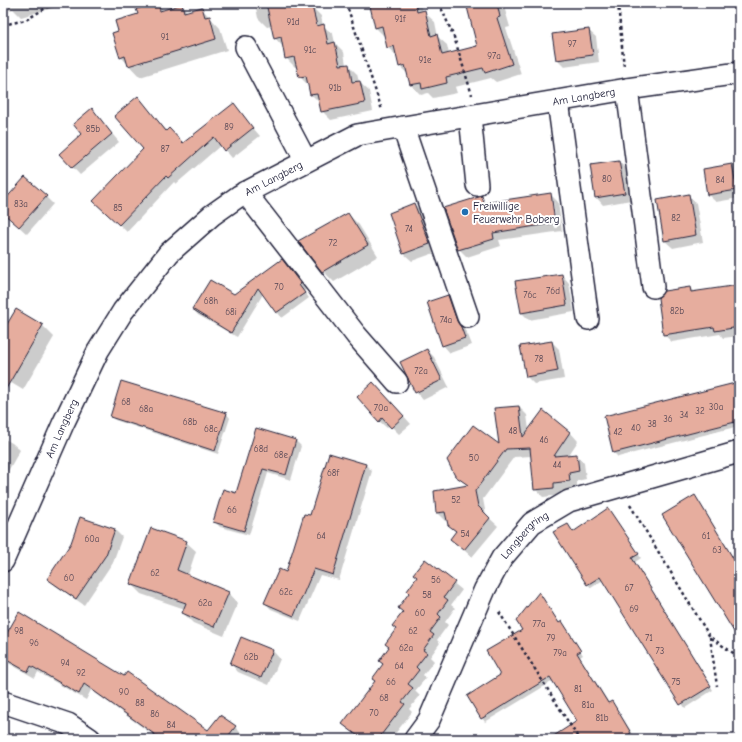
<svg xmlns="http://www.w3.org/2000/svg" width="742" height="742" viewBox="0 0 742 742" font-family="'Comic Neue',sans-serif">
<rect width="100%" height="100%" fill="#fff"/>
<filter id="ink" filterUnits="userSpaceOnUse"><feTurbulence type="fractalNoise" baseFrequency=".025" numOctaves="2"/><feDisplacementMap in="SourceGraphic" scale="8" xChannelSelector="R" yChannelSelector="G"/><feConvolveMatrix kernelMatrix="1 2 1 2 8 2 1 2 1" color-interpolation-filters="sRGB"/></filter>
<g filter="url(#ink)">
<g fill="#0003" fill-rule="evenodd">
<polygon points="3,3 62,3 63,5 21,17 13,9 3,12"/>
<polygon points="157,3 164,11 182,6 188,12 201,8 220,28 227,50 140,77 121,57 120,32 139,15"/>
<polygon points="255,3 307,3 308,8 312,7 321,16 323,26 333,34 335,43 344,52 346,65 348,65 357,74 359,82 369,91 373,111 331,120 322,111 320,103 311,94 309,86 300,77 297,67 295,67 286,58 284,48 275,38 272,26 267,27 258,18"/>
<polygon points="380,3 418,3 424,12 435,22 438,37 447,45 449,54 478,46 467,3 503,3 510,27 506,28 521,74 496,82 491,78 455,87 457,93 433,98 428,93 421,95 411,85 409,75 399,66 397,56 388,48 386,38 376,28"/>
<polygon points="588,30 596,37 599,62 564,67 557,60 553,35"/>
<polygon points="138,98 167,131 183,144 233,105 260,136 232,158 221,145 176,184 174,182 127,232 95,201 144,149"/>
<polygon points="92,110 119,142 80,175 60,154 82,134"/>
<polygon points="619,162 627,169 631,200 603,205 596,197"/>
<polygon points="739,163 739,198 716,202 708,195 704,169"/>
<path d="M550,194L558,202L562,231L499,240L501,246L467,257L459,249L482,198L487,203ZM551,201H553L557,228H555Z"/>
<polygon points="688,195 696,203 703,242 673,248 665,241"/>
<polygon points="46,197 53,204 27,234 3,212 3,204"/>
<polygon points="414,204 421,211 437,252 412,261 404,254"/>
<polygon points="348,214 359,225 378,256 334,282 323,271"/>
<polygon points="287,266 306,290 304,291 309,298 282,318 263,294 237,337 198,315 193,309 234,295"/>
<polygon points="562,275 569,283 574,312 529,320 522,313"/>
<polygon points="739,286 739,336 723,338 720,334 672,342 664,335 690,288 694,292"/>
<polygon points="447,296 455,303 464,329 468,335 472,345 450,353 443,345"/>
<polygon points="16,310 43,326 54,337 23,390 3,378 3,333"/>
<polygon points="552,342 559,349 564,379 534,384 527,377"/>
<polygon points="427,350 434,357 449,387 423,400 416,392"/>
<polygon points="122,383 227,414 230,418 218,454 115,420 111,417"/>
<polygon points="739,383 739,426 618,457 614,453 605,417"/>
<polygon points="381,391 411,424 399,434 390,425 387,428 379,421"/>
<polygon points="519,407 527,415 529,430 570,432 578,441 568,456 576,455 584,463 586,479 577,481 577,489 561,491 562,495 543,497 535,489 532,456 514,457 483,499 486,515 498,526 472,557 451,539 456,532 449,525 448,521 445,521 437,513 468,486 456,475 500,446"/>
<polygon points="256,430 296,441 301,446 291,480 268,473 249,535 220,527 215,522 237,494"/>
<polygon points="3,438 12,443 20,450 3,480"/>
<polygon points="330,454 366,465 372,471 339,580 320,575 300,621 271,609 265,603 287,573 311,517"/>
<polygon points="695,496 739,567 739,639"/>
<polygon points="608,510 641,558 635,562 713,690 685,708 603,580 591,588 588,584 568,525 574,532"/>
<polygon points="115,530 122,537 113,562 84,605 56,586 48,579"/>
<polygon points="186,542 196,551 188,575 229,593 238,603 224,636 193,623 183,613 185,609 141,594 131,584"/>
<polygon points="425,560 462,590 451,605 455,608 445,622 448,625 437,640 440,643 430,657 434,661 423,675 426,678 415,691 420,696 409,709 412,712 391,739 361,739 343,724 376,681 383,665 380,661 390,647"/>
<polygon points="539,594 560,624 562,622 565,626 583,655 580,657 609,703 611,702 615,706 634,736 630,739 551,739 579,721 553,681 485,722 482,718 468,696 502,675"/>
<polygon points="242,638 273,651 280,659 269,685 238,672 231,664"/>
<polygon points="3,642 208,732 235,727 242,734 238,739 159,739 91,690 86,700 38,672 35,678 3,660"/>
</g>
<g fill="#e6ad9e" stroke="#22223b">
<polygon points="158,3 160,11 182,4 184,12 202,7 205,17 210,16 216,39 128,66 125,56 120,58 112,33 118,31 115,21 138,14 136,9"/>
<polygon points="266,3 300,3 301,8 312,6 317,26 324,24 328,44 335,42 340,65 349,64 352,82 360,81 365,103 321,112 317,94 310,95 306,76 299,77 294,57 285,59 281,37 274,39"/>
<polygon points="383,3 415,3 417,12 425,10 431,36 437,34 442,55 477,46 466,3 497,3 500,17 497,18 512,64 485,73 483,68 446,77 447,83 422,89 421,83 410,85 405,65 399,67 394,46 387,48 382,26 375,28 370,6"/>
<polygon points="589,29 593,55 556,60 552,34"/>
<polygon points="138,96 166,131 169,128 183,143 234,103 253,128 224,151 214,137 168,178 166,176 119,225 93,201 143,149 114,116"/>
<polygon points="92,108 112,134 72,168 59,154 81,134 73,124"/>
<polygon points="619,161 625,193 595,198 590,165"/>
<polygon points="732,164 737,190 707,195 703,169"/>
<polygon points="25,177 47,196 19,227 3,213 3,202"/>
<polygon points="551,193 555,223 493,233 494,239 458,250 443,208 482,196 484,203"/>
<polygon points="689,194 696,235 664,241 657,200"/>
<polygon points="414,203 430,244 403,254 389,213"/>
<polygon points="348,213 368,245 322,272 298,241"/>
<polygon points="282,259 301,284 299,285 305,293 276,313 258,288 231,333 192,309 210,280 234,294"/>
<polygon points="562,274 567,305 521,313 515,281"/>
<polygon points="739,285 739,327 715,331 714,327 663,335 658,298 664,291 690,287 691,292"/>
<polygon points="448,295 457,321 461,327 465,338 442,346 427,302"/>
<polygon points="16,309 43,325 3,394 3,331"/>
<polygon points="552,341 558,371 526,377 520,346"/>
<polygon points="427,349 442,380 415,393 400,362"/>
<polygon points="121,381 227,413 215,451 110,417"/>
<polygon points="373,382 404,416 391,428 382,418 379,422 357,397"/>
<polygon points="739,382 739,421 613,453 604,416"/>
<polygon points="519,406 523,437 543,410 570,432 554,456 577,454 579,471 569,473 570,481 554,483 554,488 534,490 530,448 506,449 475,491 478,506 490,518 464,550 450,539 456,531 448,525 445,512 436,513 434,491 468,485 455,476 447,460 473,425 499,444 494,408"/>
<polygon points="256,428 296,440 286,475 263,469 244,531 213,522 223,489 236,493"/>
<polygon points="329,453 366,464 333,575 314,569 294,616 264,603 279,569 286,572 304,514 310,515"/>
<polygon points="695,495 739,568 739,640 662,515"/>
<polygon points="608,508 639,554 632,558 711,686 680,705 600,577 587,585 553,532 568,524 573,532"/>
<polygon points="80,517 115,529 106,555 76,599 47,579 71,543"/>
<polygon points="151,528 187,541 177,570 229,592 214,627 182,613 186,603 130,584"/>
<polygon points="425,559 455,582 444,597 448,600 438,614 441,617 430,632 434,635 423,650 427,653 416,667 419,670 408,684 413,688 402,702 405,704 378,739 362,739 342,724 375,681 372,679 383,664 379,661 389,647 385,644 396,629 392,626 403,612 398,608 409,593 407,591 417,577 413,574"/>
<polygon points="539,592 559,623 562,621 581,651 577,653 608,703 612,701 631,733 621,739 549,739 577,721 550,677 481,719 467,696 500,675 486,651 522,630 516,621"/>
<polygon points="19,612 124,676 127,672 208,730 220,715 236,726 226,739 161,739 84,684 79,694 31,666 28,672 3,658 3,640"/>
<polygon points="241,637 273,650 261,678 230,664"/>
</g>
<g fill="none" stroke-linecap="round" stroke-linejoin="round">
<g stroke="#22223b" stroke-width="24">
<g id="minor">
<polyline points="246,47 306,161"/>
<polyline points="627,89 653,287"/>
<polyline points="558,101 588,319"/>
<polyline points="470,116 477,185"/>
<polyline points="403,127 468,317"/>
<polyline points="245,192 356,335 397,382"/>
<path id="s1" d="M3,561L63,424L98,351L123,311L169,253L212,215L239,196L357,135L627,89L739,73"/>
<polyline points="3,702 68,724 90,739"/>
<path id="s2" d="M415,739L429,720L485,589L502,558L532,523L569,501L739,452"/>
</g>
</g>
<g stroke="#22223b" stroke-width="2.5" stroke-dasharray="3 3" stroke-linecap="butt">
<polyline points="346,3 382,110"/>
<polyline points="439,3 454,37 472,95"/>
<polyline points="618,3 624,68"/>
<polyline points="3,25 26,20 54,3"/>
<polyline points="630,505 710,637 739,657"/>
<polyline points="499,612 579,739"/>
<polyline points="710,637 717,686"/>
</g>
<use href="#minor" stroke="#fff" stroke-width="21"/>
</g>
</g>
<circle fill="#1f6fb2" stroke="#fff" stroke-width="1.5" cx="465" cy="212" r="4"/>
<g text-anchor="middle" stroke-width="4" stroke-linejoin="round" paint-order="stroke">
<g font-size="9" fill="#534554">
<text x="400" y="22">91f</text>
<text x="293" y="25">91d</text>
<text x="165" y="40">91</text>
<text x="572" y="47">97</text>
<text x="310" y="53">91c</text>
<text x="494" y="59">97a</text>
<text x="425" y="63">91e</text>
<text x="335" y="91">91b</text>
<text x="229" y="130">89</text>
<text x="93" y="132">85b</text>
<text x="165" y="152">87</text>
<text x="607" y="182">80</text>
<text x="720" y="183">84</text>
<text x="21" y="207">83a</text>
<text x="118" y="211">85</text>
<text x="676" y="221">82</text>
<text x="409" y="232">74</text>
<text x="333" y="246">72</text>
<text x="279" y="290">70</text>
<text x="553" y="294">76d</text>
<text x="530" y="298">76c</text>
<text x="211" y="304">68h</text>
<text x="677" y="314">82b</text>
<text x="231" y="315">68i</text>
<text x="446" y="323">74a</text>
<text x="539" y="362">78</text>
<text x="421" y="374">72a</text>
<text x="126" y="405">68</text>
<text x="716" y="410">30a</text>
<text x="381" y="411">70a</text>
<text x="146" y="412">68a</text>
<text x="700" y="414">32</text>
<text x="684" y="418">34</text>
<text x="668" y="422">36</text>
<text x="190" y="425">68b</text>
<text x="652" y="427">38</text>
<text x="636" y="431">40</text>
<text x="211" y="432">68c</text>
<text x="513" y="434">48</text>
<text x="618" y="435">42</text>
<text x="544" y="443">46</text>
<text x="261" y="452">68d</text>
<text x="281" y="458">68e</text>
<text x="474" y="461">50</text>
<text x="557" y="468">44</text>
<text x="333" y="476">68f</text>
<text x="456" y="503">52</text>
<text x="232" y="513">66</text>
<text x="465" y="537">54</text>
<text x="321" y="539">64</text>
<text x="706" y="539">61</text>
<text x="92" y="542">60a</text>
<text x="717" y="553">63</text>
<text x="155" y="576">62</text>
<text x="69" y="581">60</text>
<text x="436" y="583">56</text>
<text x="629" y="591">67</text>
<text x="286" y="595">62c</text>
<text x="427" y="598">58</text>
<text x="205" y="606">62a</text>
<text x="634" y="612">69</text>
<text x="420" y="616">60</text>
<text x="539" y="627">77a</text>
<text x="19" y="634">98</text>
<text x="413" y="634">62</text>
<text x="551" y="641">79</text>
<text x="649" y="641">71</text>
<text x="34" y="646">96</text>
<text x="406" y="651">62a</text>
<text x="660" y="654">73</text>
<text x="560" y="656">79a</text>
<text x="251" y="660">62b</text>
<text x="65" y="666">94</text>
<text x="399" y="669">64</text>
<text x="81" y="676">92</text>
<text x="391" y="685">66</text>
<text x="676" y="685">75</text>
<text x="578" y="692">81</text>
<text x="124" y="695">90</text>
<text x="384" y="701">68</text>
<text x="140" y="706">88</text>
<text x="588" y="708">81a</text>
<text x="374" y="716">70</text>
<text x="155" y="717">86</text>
<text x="602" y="721">81b</text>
<text x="171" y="728">84</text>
</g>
<g font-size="11" fill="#22223b" stroke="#fff">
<text dy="4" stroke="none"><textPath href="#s1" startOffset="805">Am Langberg</textPath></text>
<text dy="4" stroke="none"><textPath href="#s1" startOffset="481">Am Langberg</textPath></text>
<text dy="4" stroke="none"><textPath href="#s1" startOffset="145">Am Langberg</textPath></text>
<text dy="4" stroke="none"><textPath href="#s2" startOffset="234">Langbergring</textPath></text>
</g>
<g font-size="11" fill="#22223b" stroke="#fff" text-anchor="start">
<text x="473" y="210">Freiwillige<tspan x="473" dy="13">Feuerwehr Boberg</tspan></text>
</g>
</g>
<rect width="742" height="742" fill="none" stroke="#fff" stroke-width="16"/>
<rect x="8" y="8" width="726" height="726" fill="none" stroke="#22223b" stroke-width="1.5" filter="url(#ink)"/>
</svg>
